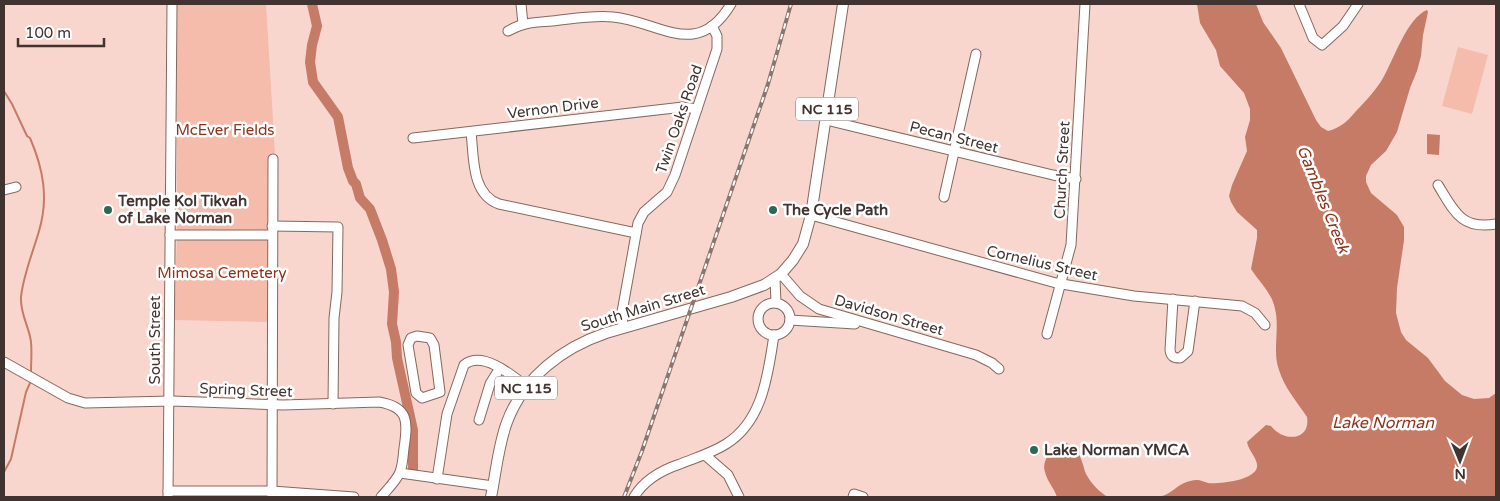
<svg xmlns="http://www.w3.org/2000/svg" width="1500" height="501" viewBox="0 0 1500 501" font-family="'Varela Round',sans-serif">
<rect width="100%" height="100%" fill="#f9d6cd"/>
<g fill="#f5bbab">
<polygon points="177,4 266,4 275,154 269,156 269,322 174,320 177,238"/>
<polygon points="1458,47 1488,55 1472,114 1442,106"/>
</g>
<g fill="#c67b67">
<path d="M1197,4H1256L1263,22L1281,48L1316,120L1321,127L1328,131C1340,128 1348,121 1356,111C1366,101 1376,90 1383,78C1394,59 1407,18 1427,10L1428,12L1423,35L1421,56L1417,71L1410,88L1397,132L1386,151L1371,165L1366,176V182L1371,193L1397,215L1404,227V240L1397,288L1396,313L1401,332L1406,340L1428,358L1445,381L1462,395L1474,399L1489,398L1496,393V497H1158C1175,494 1177,481 1197,480C1201,480 1204,482 1208,483C1219,484 1249,481 1256,470C1261,461 1248,451 1247,442L1266,425L1271,426C1284,443 1311,440 1307,417C1297,402 1284,387 1279,370C1272,351 1280,329 1275,309C1272,293 1260,283 1251,269L1257,238V230L1237,212L1231,202L1229,196L1232,185L1247,151L1245,137L1250,120V109L1244,93L1220,66L1216,50L1200,23Z"/>
<polygon points="1427,134 1440,135 1439,155 1427,154"/>
<path d="M1067,443C1074,448 1080,453 1082,462C1084,466 1084,470 1086,474C1091,483 1099,492 1108,497H1057C1054,488 1047,481 1045,472C1041,458 1055,445 1067,443Z"/>
</g>
<g fill="none" stroke-linecap="round" stroke-linejoin="round">
<g stroke="#c67b67" stroke-width="2">
<path d="M4,91L12,104L27,136L30,138C43,168 49,198 39,231C33,252 23,276 21,297C20,314 29,326 31,342C32,352 31,362 31,372"/>
<polyline points="4,472 11,459 26,392 30,383"/>
</g>
<polyline stroke="#c67b67" stroke-width="10" points="312,4 317,26 312,45 310,62 313,82 338,117 348,168 353,181 356,184 360,198 370,209 382,240 391,269 394,292 392,324 396,342 397,358 413,430 413,472"/>
<g stroke="#86675f" stroke-width="11">
<g id="minor">
<polyline points="521,4 523,24"/>
<polyline points="1299,4 1313,38 1322,45 1343,26 1358,4"/>
<path d="M508,31C512,29 517,26 522,25C531,22 542,22 552,21C572,19 592,15 613,17C659,21 697,61 731,4"/>
<polyline points="826,120 1053,175 1076,179"/>
<path d="M471,132C474,157 471,194 499,204L636,233"/>
<polyline points="413,138 683,107 697,109"/>
<path d="M1438,185C1454,211 1461,230 1496,224"/>
<polyline points="4,190 16,187"/>
<polyline points="944,197 976,54"/>
<polyline points="811,215 1056,283 1134,296 1242,306 1255,313 1265,325"/>
<polyline points="272,226 338,227 337,292 334,318 333,404"/>
<polyline points="170,235 272,235"/>
<polyline points="781,274 800,296 819,309 976,355 992,363 999,369"/>
<polyline points="775,279 776,303"/>
<path d="M1173,299L1170,350C1171,357 1174,358 1180,358L1188,351L1195,301"/>
<circle cx="774" cy="319" r="16"/>
<polyline points="790,320 855,324"/>
<polyline points="623,328 622,312 638,223 644,212 667,192 675,175 717,49 717,36 712,26"/>
<polyline points="1047,334 1071,245 1085,4"/>
<polygon points="417,336 430,338 434,345 440,392 422,398 416,393 408,345 411,338"/>
<path d="M4,362L68,398L85,403L172,401L283,405L379,402C409,407 408,422 404,448C403,456 403,464 400,472C397,480 387,490 381,497"/>
<polyline points="479,420 490,384 500,368"/>
<polyline points="705,455 728,475 739,497"/>
<polyline points="400,473 493,486"/>
<path d="M437,479L447,414L464,365C482,350 512,375 527,387"/>
<polyline points="168,491 272,491 354,497"/>
<polyline points="168,497 172,4"/>
<polyline points="272,497 273,159"/>
<path d="M634,497C644,480 662,470 680,464C695,458 712,453 726,444C763,421 768,374 774,335"/>
<polyline points="853,497 854,494 863,497"/>
</g>
</g>
<g stroke="#86675f" stroke-width="12">
<path id="major" d="M491,497C496,473 498,446 507,422C524,377 562,348 606,333L731,297L764,285L781,274L793,260L803,244L811,215L843,4"/>
</g>
<use href="#minor" stroke="#fff" stroke-width="9"/>
<use href="#major" stroke="#fff" stroke-width="10"/>
<g stroke="#8b756f" stroke-width="4">
<polyline id="rail" points="624,497 642,451 768,84 791,4"/>
</g>
<use href="#rail" stroke="#fff" stroke-width="2" stroke-dasharray="5.5" stroke-linecap="butt"/>
</g>
<g fill="#2c6954" stroke="#fff" stroke-width="2">
<circle cx="108" cy="210" r="5"/>
<circle cx="773" cy="210" r="5"/>
<circle cx="1034" cy="450" r="5"/>
</g>
<g text-anchor="middle" stroke-width="5" stroke-linejoin="round" paint-order="stroke">
<g fill="#fff" stroke="#7a706e" stroke-width="1">
<rect x="796" y="97.5" width="62" height="23" rx="4"/>
<rect x="495" y="376.5" width="62" height="23" rx="4"/>
</g>
<g font-size="14" font-weight="bold" fill="#413330">
<text x="827" y="114">NC 115</text>
<text x="526" y="393">NC 115</text>
</g>
<g font-size="15" fill="#413330" stroke="#fff">
<text transform="translate(553 108) rotate(-7)" y="5">Vernon Drive</text>
<text transform="translate(679 119) rotate(-71)" y="5">Twin Oaks Road</text>
<text transform="translate(954 137) rotate(14)" y="5">Pecan Street</text>
<text transform="translate(1062 170) rotate(-87)" y="5">Church Street</text>
<text transform="translate(1042 263) rotate(13)" y="5">Cornelius Street</text>
<text transform="translate(643 308) rotate(-17)" y="5">South Main Street</text>
<text transform="translate(889 315) rotate(16)" y="5">Davidson Street</text>
<text transform="translate(155 340) rotate(-90)" y="5">South Street</text>
<text transform="translate(246 390) rotate(2)" y="5">Spring Street</text>
</g>
<g font-size="15" fill="#8c3219" stroke="#fff">
<text x="225" y="135">McEver Fields</text>
<text x="222" y="278">Mimosa Cemetery</text>
</g>
<g font-size="15" font-weight="bold" fill="#413330" stroke="#fff" text-anchor="start">
<text x="118" y="206">Temple Kol Tikvah<tspan x="118" dy="17">of Lake Norman</tspan></text>
<text x="783" y="215">The Cycle Path</text>
<text x="1044" y="455">Lake Norman YMCA</text>
</g>
<g font-size="16" font-style="italic" fill="#8f341b" stroke="#fff">
<text transform="translate(1324 199) rotate(68)" y="6">Gambles Creek</text>
<text x="1383" y="428">Lake Norman</text>
</g>
</g>
<rect width="1500" height="501" fill="none" stroke="#413330" stroke-width="10"/>
<g transform="translate(1460 461) rotate(179)" stroke="#ffffff" stroke-width="4" paint-order="stroke">
<path d="M0-4L9 19L0 12L-9 19Z" fill="#413330"/>
<text y="-8" font-size="14" font-weight="bold" text-anchor="middle" fill="#413330">N</text>
</g>
<path d="M18 38v8h86v-8" fill="none" stroke="#413330" stroke-width="2.5"/>
<text x="25" y="38" font-size="15" fill="#413330" stroke="#ffffff" stroke-width="4" paint-order="stroke">100 m</text>
</svg>
